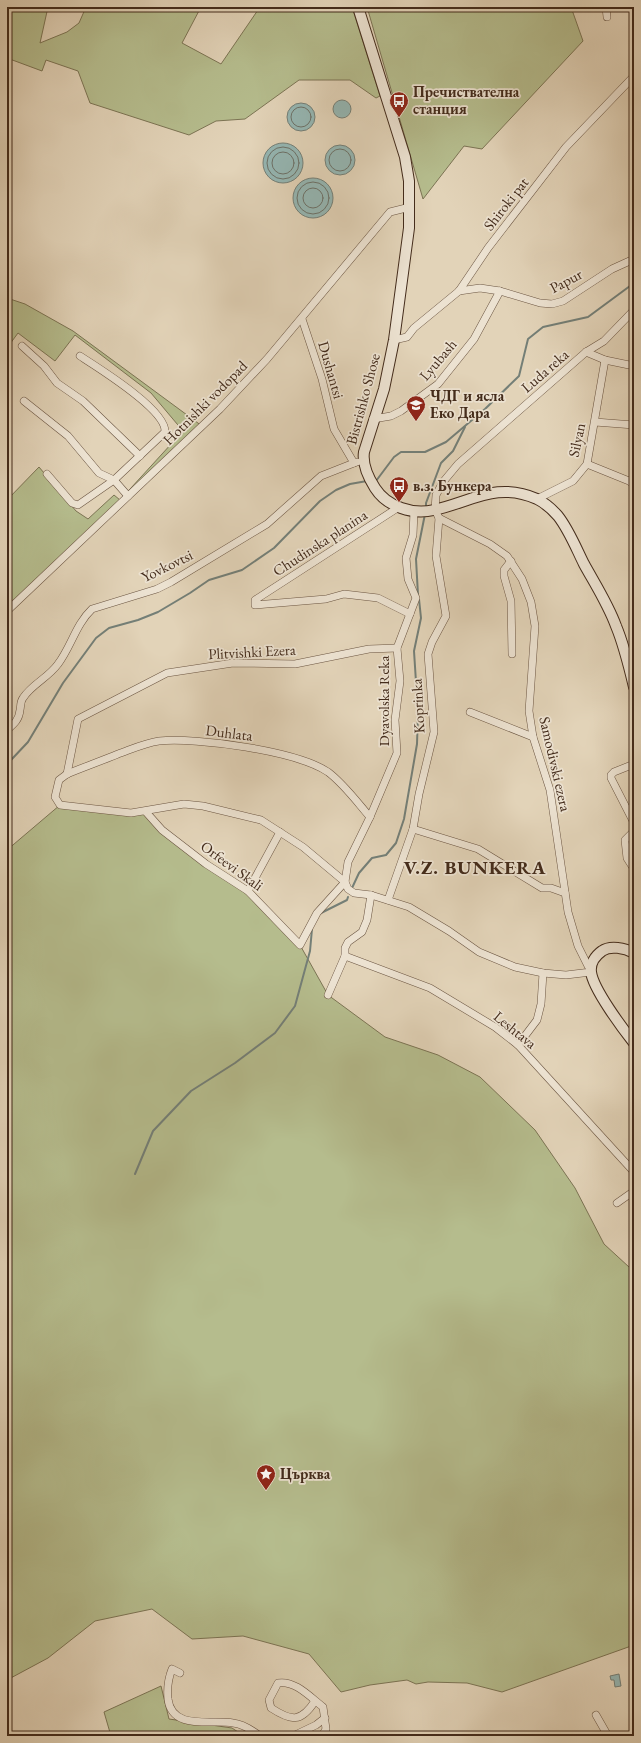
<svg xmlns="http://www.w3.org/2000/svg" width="641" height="1743" viewBox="0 0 641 1743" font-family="'EB Garamond',serif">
<rect width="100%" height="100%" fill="#e2d3b8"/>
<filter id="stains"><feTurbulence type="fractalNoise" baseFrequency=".005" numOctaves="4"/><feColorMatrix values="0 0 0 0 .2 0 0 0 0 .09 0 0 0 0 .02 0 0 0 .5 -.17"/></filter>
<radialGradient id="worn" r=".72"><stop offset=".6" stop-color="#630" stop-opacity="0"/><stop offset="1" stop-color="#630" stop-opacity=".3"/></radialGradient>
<g fill="#b5bc8d" stroke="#7c7454">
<polygon points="7,7 48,7 40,43 67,32 79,23 86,7 201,7 182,43 221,64 260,7 352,7 380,96 376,98 350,80 299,80 245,119 216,121 189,135 90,103 78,71 46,60 42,71 7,58"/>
<polygon points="367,7 571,7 583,41 482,149 464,146 423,199"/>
<polygon points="7,298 25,304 73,331 202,426 7,611 7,500 39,467 76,511 88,519 114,495 120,500 183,431 151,393 75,335 55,361 18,333 7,348"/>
<polygon points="60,805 146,812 162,830 248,891 300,945 328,995 385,1037 438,1055 480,1077 535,1130 575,1188 604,1244 629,1267 634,1269 634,1645 502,1692 467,1683 428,1682 416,1684 407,1680 370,1685 341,1692 309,1654 243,1636 192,1639 152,1609 95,1621 48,1658 7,1680 7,850"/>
<polygon points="161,1686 169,1719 232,1728 244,1736 111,1736 104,1712"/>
</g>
<g fill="#95b7b4" stroke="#747f77">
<circle cx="342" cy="109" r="9"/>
<circle cx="301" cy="117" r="14"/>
<circle cx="283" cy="163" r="20"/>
<circle cx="340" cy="160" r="15"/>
<circle cx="313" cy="198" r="20"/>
<polygon points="619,1674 621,1686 615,1687 614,1680 611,1680 610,1676"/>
</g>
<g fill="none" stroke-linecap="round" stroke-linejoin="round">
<g stroke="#6c7168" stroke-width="1">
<circle cx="301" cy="117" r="10"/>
<circle cx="283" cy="163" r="16"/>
<circle cx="340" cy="160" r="11"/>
<circle cx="283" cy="163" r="11"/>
<circle cx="313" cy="198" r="16"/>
<circle cx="313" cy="198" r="10"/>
</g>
<g stroke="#747f77" stroke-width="2">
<polyline points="376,481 394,457 401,452 425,452 446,442 485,409 519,376 528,339 543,327 588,317 634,283"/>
<polyline points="426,508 426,503 441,463 453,451 465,427"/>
<polyline points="418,595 416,559 425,514"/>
<polyline points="7,767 11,760 28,742 63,683 96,638 109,628 138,620 158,612 190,593 209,580 242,570 274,548 320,501 336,490 350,484 367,481"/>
<polyline points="352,888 359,873 372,858 386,855 396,843 404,819 417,744 418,713 414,651 421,618 419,599"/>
<polyline points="321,913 347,900 348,897"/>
<polyline points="135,1174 153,1131 191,1091 235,1063 275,1033 295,1006 310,951 312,929"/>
</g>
<g stroke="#6b5542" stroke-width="8">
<g id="street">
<polyline points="606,7 607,17"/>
<polyline points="459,291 480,288 500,291 540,303 552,304 563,301 612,269 634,259"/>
<polyline points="302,319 322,379 334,429 354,463 357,462"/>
<polyline points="394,340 407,337 414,328 459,291 488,248 566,147 634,76"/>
<polyline points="22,346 44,366 57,383 83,401 140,456"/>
<polyline points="586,352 605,360 634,366"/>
<polyline points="24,401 68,436 99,473 114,480 128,496"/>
<polyline points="373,419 391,416 401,411 438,384 474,339 500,291"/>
<polyline points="595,422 634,425"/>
<polyline points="587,464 629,481 634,485"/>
<path d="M47,474L72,503L78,505L114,480L165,432C167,410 97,367 80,356"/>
<polyline points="537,499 573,481 587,464 605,360"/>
<polyline points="399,507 255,600 255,605 326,599 344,594 378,598 410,614"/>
<polyline points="511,561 504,570 504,576 511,601 512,654"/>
<polyline points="7,611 220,409 267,359 390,212 410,207"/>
<polyline points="470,712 533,737"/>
<path d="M7,730C14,724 19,720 20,710C21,706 20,702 23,698C32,684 48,678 58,664C71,647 76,624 92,609L157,589L171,582L267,524L321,476L354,463"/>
<polyline points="634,764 614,772 611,775 611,778 634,823"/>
<polyline points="67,774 78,719 167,673 233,663 295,664 369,649 397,648"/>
<polyline points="146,812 162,830 206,864 248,891 300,945 317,913 345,882 348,862 370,817 397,753 395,720 400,681 397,648 416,598 408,579 406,558 413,535 414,511"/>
<path d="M370,817C357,802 344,784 328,772C297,751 196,737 159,741C145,743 132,749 118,754C101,761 84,767 67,774L59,780L55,797L60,805L131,813L184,804L203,806L261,820L303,847L345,882L348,889L354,893L371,895L409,907L449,931L479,952L515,967L543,973L566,975L591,972L578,946L568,912L550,790L533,737L529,711L535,626L531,602L522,579L507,556L490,544L439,518"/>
<polyline points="413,829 478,849 542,888 551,888 565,893"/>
<polyline points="634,831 625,840 627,858 634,869"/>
<polyline points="248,891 280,832"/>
<polyline points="388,900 413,829 419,794 434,732 428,654 432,642 446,616 436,556 439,518 435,510 436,495 443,482 458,464 586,352 604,341 634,310"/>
<polyline points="345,956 430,988 495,1027 518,1045 634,1172"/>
<polyline points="328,995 345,956 345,948 348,942 362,932 367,920 371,895"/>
<polyline points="518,1045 537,1020 541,1004 543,973"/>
<polyline points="617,1203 634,1191"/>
<path d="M180,1673L172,1669C168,1679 167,1689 168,1699C172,1731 211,1719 233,1723C243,1724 252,1730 260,1736"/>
<path d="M315,1701C301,1723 291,1721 271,1708L269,1700L278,1683C295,1680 310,1697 323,1707L326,1729L322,1736"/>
<polyline points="596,1715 608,1736"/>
<polyline points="293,1736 316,1725 325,1718"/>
</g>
</g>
<g stroke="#432b1b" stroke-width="12">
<g id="secondary">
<path d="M358,7L405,157L409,181V228L394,340L384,389L364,452C362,465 368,477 375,488C387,507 413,515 434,510C471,502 497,481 537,499C545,503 552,509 558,516C569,530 576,548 584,564C595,584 608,604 616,626C624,645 629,666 634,687"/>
<path d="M634,953C625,948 610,945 602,951C595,956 590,964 591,972C593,989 623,1029 634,1043"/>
</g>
</g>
<use href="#street" stroke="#ece2d1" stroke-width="7"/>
<use href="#secondary" stroke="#ece2d1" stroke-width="10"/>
</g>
<defs>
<g id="bus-pin" transform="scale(1)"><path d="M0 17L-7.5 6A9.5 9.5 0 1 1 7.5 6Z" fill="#8f2418" stroke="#ece2d1"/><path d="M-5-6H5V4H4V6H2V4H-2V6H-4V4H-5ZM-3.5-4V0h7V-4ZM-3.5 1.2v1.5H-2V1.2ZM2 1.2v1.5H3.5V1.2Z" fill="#fff"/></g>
<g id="school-pin" transform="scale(1)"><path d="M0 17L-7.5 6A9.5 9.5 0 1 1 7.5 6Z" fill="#8f2418" stroke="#ece2d1"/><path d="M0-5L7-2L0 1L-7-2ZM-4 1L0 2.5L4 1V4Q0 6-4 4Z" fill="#fff"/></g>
<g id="sight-pin" transform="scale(1)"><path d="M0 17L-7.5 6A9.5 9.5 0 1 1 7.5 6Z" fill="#8f2418" stroke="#ece2d1"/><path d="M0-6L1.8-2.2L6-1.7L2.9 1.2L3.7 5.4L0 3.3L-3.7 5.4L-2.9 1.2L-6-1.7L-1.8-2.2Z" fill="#fff"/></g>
</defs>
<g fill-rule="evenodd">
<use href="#bus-pin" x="399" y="101"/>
<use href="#school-pin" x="416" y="405"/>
<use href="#bus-pin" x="399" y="486"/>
<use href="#sight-pin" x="266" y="1474"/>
</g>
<g text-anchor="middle" stroke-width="3.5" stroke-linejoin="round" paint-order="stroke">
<g font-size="15" font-weight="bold" fill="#432b1b" stroke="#ece2d1" text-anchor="start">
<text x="413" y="97">Пречиствателна<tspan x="413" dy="17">станция</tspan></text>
<text x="430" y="401">ЧДГ и ясла<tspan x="430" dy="17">Еко Дара</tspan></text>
<text x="413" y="491">в.з. Бункера</text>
<text x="280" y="1479">Църква</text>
</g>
<g font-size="15" fill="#432b1b" stroke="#ece2d1">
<text transform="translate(506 204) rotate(-52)" y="5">Shiroki pat</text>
<text transform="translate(566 281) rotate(-28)" y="5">Papur</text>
<text transform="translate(438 360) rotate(-50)" y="5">Lyubash</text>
<text transform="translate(331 370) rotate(74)" y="5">Dushantsi</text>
<text transform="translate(545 371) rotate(-41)" y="5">Luda reka</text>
<text transform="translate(363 399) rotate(-75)" y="5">Bistrishko Shose</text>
<text transform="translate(205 403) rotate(-45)" y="5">Hotnishki vodopad</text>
<text transform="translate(577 440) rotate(-78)" y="5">Silyan</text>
<text transform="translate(320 543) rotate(-33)" y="5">Chudinska planina</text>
<text transform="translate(167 566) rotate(-26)" y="5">Yovkovtsi</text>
<text transform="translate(252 652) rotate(-3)" y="5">Plitvishki Ezera</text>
<text transform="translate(384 701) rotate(-90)" y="5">Dyavolska Reka</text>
<text transform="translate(418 706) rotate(-93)" y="5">Koprinka</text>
<text transform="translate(229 733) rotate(7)" y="5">Duhlata</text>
<text transform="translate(555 764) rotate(77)" y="5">Samodivski ezera</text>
<text transform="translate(232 866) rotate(36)" y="5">Orfeevi Skali</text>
<text transform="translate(515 1030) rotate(39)" y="5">Leshtava</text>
</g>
<g font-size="19" font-weight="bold" letter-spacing="1" fill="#432b1b" stroke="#ece2d1">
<text x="475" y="874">V.Z. BUNKERA</text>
</g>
</g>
<rect width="641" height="1743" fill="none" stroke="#e2d3b8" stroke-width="24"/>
<rect x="8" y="8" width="625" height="1727" fill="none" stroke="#432b1b" stroke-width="2"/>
<rect x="12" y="12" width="617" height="1719" fill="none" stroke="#432b1b"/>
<rect width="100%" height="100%" filter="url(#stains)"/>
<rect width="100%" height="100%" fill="url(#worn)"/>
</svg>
